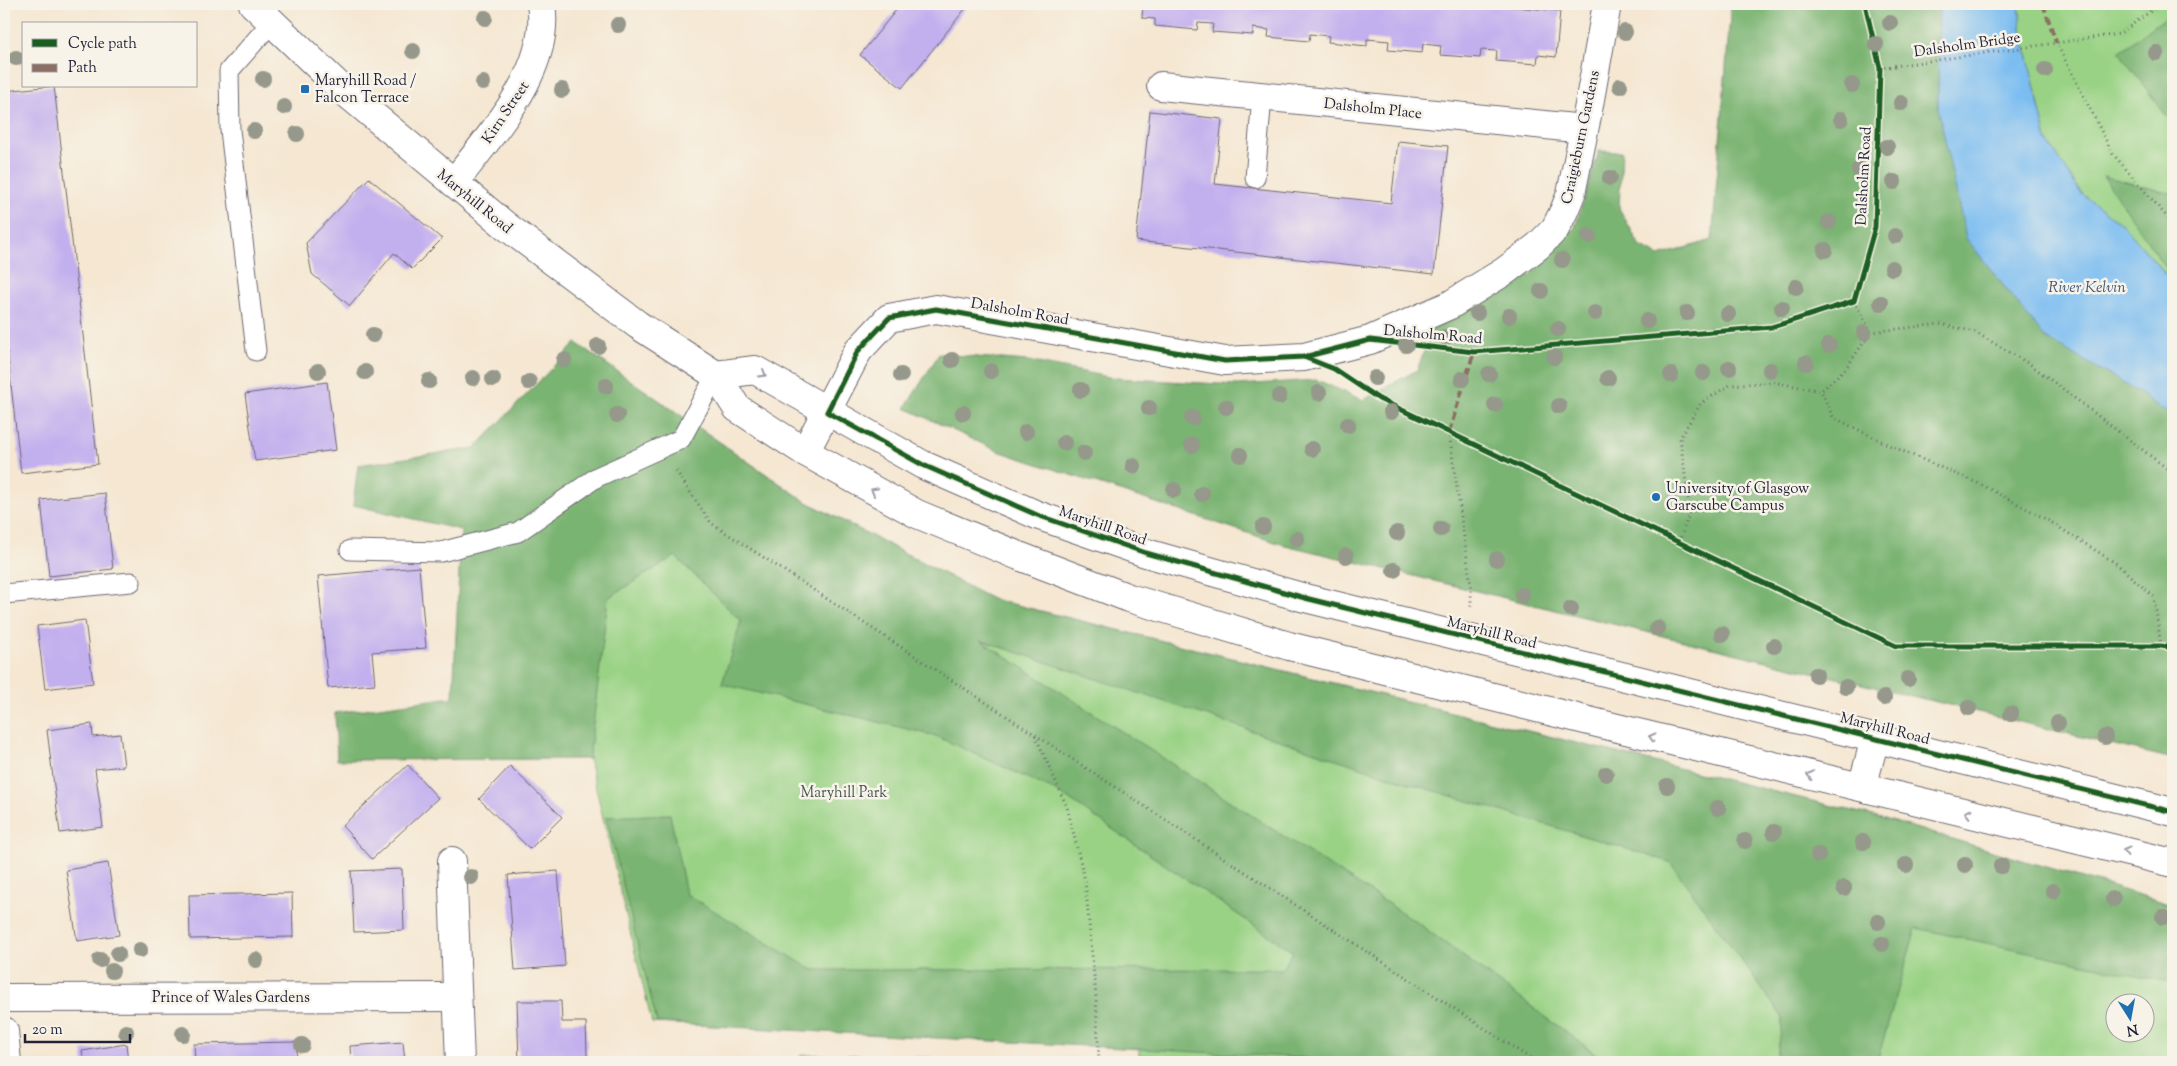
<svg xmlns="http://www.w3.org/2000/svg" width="2177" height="1066" viewBox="0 0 2177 1066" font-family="'Sorts Mill Goudy',serif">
<rect width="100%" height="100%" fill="#f7f3e8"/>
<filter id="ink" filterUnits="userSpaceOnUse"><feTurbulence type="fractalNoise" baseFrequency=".02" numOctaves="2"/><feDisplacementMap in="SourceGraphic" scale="10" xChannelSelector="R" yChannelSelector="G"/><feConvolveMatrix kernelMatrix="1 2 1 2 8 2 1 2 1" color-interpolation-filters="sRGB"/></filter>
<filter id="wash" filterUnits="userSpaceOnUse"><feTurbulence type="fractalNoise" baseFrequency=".0096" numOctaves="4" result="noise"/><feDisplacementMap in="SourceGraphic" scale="20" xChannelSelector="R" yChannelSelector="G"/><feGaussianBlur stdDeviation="1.12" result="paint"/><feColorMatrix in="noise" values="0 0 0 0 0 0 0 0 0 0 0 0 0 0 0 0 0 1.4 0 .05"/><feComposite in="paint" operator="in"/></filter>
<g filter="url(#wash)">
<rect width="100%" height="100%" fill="#f5e7d2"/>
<g fill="#99d284" stroke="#5e7a60" fill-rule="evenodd">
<polygon points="2019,4 2173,4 2173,283 2124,226 2081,193 2047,140 2021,29"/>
<path d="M576,343L805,501L992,599L1881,818L2173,905V1062H1139V1044L652,1023L589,759L552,476ZM2114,1004H2144V1034H2114Z"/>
<rect x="800" y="1055" width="59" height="7"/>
<polygon points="872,1057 932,1058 932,1062 872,1062"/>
<rect x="1022" y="1059" width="60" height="3"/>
</g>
<g fill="#7ab472" stroke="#4e6b56">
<polygon points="1731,4 1939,4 1938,107 2133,389 2173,417 2173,759 1281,544 998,451 905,408 939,354 1028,361 1114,378 1237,385 1317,380 1363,400 1417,370 1432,330 1533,273 1575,227 1599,151 1622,152 1619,208 1640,246 1659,256 1712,240"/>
<polygon points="2173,12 2173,125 2119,52"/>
<polygon points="2103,176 2173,194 2173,278"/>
<polygon points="576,343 805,501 992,599 1881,818 2173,905 2173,983 1916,928 1877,1062 1776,1062 1783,1018 1670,862 1405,782 980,640 1415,921 1607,1062 1310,1062 1308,1058 657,1023 606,817 670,814 686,894 813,970 1282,969 1293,952 1058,792 936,736 722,684 741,621 675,556 608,598 589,759 337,760 335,713 453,697 461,530 353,505 358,465 475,448"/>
</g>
<polygon fill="#7cbdf1" stroke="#4f7096" points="1939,4 2019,4 2021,29 2047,140 2081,193 2124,226 2173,283 2173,417 2133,389 2044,337 1966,238 1938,107"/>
<g id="blocks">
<g fill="#c2afee">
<polygon points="901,4 969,4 902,88 860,55"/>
<polygon points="1143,4 1481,4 1560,11 1556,57 1538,55 1537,64 1496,61 1497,51 1481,50 1480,58 1440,55 1441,46 1423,44 1422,53 1388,50 1389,41 1367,39 1367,46 1328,42 1329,36 1310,34 1309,41 1268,37 1269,30 1253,28 1253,35 1212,32 1213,24 1198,23 1197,30 1155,26 1155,19 1142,18"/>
<polygon points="54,86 98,464 21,473 4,323 4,91"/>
<polygon points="1150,111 1222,119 1215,184 1391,203 1398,141 1448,146 1434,274 1136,241"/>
<polygon points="369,178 442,239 412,269 394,253 350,306 312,274 306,243"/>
<polygon points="327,382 336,450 255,461 245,394"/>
<polygon points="105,493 113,569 49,576 41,500"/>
<polygon points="419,567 426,648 372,652 375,684 328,688 318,576"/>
<polygon points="85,620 93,683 45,689 37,626"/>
<polygon points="92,724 93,737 120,734 124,766 95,769 103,827 60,833 47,730"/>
<polygon points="408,765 438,798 372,859 342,826"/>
<polygon points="510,766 562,817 530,849 479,799"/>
<polygon points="108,863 119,935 77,941 66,870"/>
<polygon points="402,869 404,930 354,932 351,871"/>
<polygon points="558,871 565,966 515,970 508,875"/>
<polygon points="292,893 293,937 190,939 189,895"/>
<polygon points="517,1001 561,1001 562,1022 586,1022 587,1056 563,1057 563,1062 519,1062"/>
<polygon points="296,1042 297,1062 195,1062 194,1044"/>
<polygon points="403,1042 405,1062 351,1062 350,1046"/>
<polygon points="126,1044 128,1062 84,1062 82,1051"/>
</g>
</g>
</g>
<g filter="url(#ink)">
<use href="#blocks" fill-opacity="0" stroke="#6c6770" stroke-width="1"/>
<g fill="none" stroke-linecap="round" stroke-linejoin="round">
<g stroke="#6c6770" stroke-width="21">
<g id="lane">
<polyline points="1255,178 1262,97"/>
<polyline points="256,351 230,130 229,71 271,23"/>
<polyline points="350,550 441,552 518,532 597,477 681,439 716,375"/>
<polyline points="4,594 131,582"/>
</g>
</g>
<g stroke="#6c6770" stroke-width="30">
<g id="street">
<polyline points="1161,86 1584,129"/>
<path d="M454,183C491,133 552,70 541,4"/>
<polyline points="805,452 858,351 889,318 936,309 1225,361 1304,357 1370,340 1450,305 1505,271 1538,246 1555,229 1564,211 1571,194 1587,116 1607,4"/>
<polyline points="452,861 460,1062"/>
<polyline points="4,998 457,997"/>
<polyline points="4,1031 7,1062"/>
</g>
</g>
<g stroke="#6c6770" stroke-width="30">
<g id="primary">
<polyline points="253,4 344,91 506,226 638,325 716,375 737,408 805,452 917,514 1019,556 1129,598 1289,646 1597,723 2173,863"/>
<polyline points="716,375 755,370 923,465 1037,515 1146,553 1305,598 2173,812"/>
<polyline points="1862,787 1875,739"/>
</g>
</g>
<g stroke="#6c6770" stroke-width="3" stroke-dasharray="1 4" stroke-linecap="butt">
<polyline points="1865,4 1880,68 2119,34 2161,4"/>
<polyline points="2056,42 2113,154 2173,224"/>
<polyline points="1854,301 1871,332 1940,324 1975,332 2031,365 2173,473"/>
<polyline points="1871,332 1846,368 1821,391 1833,417 1891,446 1982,485 2046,519 2117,564 2154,597 2161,646"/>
<polyline points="1449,432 1471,586 1471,607"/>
<polyline points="676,471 711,523 1536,1062"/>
<polyline points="1679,542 1690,511 1680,438 1701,403 1730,385 1773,382 1821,391"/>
<polyline points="1035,735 1067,807 1085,880 1096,997 1099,1062"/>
</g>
<use href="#lane" stroke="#fff" stroke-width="19"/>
<use href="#street" stroke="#fff" stroke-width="28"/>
<use href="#primary" stroke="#fff" stroke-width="28"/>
<g stroke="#8d6e63" stroke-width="4" stroke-dasharray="8 4" stroke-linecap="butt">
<polyline points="2043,4 2056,42"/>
<polyline points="1449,432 1474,352"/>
</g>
<g stroke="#f7f3e8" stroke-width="8">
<g id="cycleway">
<polyline points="1865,4 1880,68 1875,227 1854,301 1772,327 1474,352 1370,340 1304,357 1225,361 936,309 889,318 858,351 827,412 923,465 1037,515 1146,553 1305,598 2173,812"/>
<polyline points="1304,357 1334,369 1379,399 1896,646 2161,646 2173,648"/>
</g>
</g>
<use href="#cycleway" stroke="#1b5e20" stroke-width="5"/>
</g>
<g fill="#95988b">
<circle cx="485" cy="18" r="8"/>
<circle cx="1890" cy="23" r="8"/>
<circle cx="618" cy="25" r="8"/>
<circle cx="1625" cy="32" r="8"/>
<circle cx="1876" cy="44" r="8"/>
<circle cx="413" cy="51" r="8"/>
<circle cx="2156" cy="53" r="8"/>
<circle cx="16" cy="58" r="8"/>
<circle cx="2045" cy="70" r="8"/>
<circle cx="263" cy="79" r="8"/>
<circle cx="483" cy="83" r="8"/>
<circle cx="1852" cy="85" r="8"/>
<circle cx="1620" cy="86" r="8"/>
<circle cx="562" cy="90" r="8"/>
<circle cx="1901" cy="103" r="8"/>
<circle cx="284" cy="107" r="8"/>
<circle cx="1841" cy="119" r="8"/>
<circle cx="254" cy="131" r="8"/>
<circle cx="297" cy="134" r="8"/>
<circle cx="1887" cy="147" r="8"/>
<circle cx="1859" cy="170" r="8"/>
<circle cx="1610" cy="178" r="8"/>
<circle cx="1894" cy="182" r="8"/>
<circle cx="1829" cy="222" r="8"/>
<circle cx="1589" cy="236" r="8"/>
<circle cx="1895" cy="236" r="8"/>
<circle cx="1825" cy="250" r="8"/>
<circle cx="1562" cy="260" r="8"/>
<circle cx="1892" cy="268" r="8"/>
<circle cx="1796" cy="287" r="8"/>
<circle cx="1541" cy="291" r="8"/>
<circle cx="1881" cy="303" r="8"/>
<circle cx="1782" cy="308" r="8"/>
<circle cx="1477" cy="313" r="8"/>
<circle cx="1595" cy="313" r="8"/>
<circle cx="1687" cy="313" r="8"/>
<circle cx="1728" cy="314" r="8"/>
<circle cx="1509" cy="316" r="8"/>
<circle cx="1647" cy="321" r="8"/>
<circle cx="1558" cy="329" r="8"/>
<circle cx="1864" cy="333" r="8"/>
<circle cx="373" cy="335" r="8"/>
<circle cx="1445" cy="337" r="8"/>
<circle cx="1406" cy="345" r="8"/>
<circle cx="1829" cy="345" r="8"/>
<circle cx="598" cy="346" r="8"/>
<circle cx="1554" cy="357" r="8"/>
<circle cx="564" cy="360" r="8"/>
<circle cx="952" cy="360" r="8"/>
<circle cx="1806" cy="363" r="8"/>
<circle cx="1729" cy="368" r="8"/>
<circle cx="1770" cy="370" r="8"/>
<circle cx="318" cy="371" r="8"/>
<circle cx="991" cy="371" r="8"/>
<circle cx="365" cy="372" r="8"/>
<circle cx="1703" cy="373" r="8"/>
<circle cx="1489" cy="374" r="8"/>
<circle cx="901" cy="375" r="8"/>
<circle cx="1671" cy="375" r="8"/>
<circle cx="473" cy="378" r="8"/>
<circle cx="1375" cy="378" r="8"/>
<circle cx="1608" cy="378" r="8"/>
<circle cx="493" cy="379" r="8"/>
<circle cx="1462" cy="379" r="8"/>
<circle cx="429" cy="381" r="8"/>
<circle cx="529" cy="382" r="8"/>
<circle cx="606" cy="386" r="8"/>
<circle cx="1081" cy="390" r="8"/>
<circle cx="1319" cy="393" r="8"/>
<circle cx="1279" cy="397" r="8"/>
<circle cx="1495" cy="405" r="8"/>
<circle cx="1559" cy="406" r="8"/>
<circle cx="1226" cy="407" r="8"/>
<circle cx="1149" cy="408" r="8"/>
<circle cx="1391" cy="412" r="8"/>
<circle cx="963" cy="413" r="8"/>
<circle cx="617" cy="415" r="8"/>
<circle cx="1192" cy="418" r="8"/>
<circle cx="1348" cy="425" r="8"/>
<circle cx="1026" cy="432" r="8"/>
<circle cx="1064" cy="443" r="8"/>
<circle cx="1192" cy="445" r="8"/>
<circle cx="1312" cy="449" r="8"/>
<circle cx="1084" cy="453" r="8"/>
<circle cx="1240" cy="455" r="8"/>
<circle cx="1133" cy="466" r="8"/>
<circle cx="1174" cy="490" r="8"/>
<circle cx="1202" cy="494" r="8"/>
<circle cx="1263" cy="527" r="8"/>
<circle cx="1441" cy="529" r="8"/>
<circle cx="1397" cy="533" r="8"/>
<circle cx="1297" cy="539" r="8"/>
<circle cx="1346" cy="556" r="8"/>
<circle cx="1497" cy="559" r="8"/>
<circle cx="1394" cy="570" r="8"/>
<circle cx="1522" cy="595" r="8"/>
<circle cx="1571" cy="609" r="8"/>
<circle cx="1657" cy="628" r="8"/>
<circle cx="1722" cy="634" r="8"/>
<circle cx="1774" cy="646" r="8"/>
<circle cx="1816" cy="675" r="8"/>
<circle cx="1908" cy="679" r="8"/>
<circle cx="1846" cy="687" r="8"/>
<circle cx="1884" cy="698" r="8"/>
<circle cx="1969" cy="708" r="8"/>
<circle cx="2011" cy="714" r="8"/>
<circle cx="2058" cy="723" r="8"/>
<circle cx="2105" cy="737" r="8"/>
<circle cx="1606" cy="774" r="8"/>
<circle cx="1667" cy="786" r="8"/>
<circle cx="1718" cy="808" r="8"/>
<circle cx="1774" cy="832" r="8"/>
<circle cx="1745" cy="841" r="8"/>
<circle cx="1863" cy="842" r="8"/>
<circle cx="1818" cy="855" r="8"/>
<circle cx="1906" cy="865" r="8"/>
<circle cx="1965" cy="865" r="8"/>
<circle cx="2001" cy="866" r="8"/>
<circle cx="471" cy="877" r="8"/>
<circle cx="1844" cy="888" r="8"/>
<circle cx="2053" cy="891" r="8"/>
<circle cx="2113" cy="899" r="8"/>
<circle cx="2163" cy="917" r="8"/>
<circle cx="1878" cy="922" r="8"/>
<circle cx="1882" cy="944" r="8"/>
<circle cx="140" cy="950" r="8"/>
<circle cx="118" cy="954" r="8"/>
<circle cx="100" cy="960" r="8"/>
<circle cx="256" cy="960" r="8"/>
<circle cx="112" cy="971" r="8"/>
<circle cx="126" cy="1032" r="8"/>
<circle cx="183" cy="1034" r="8"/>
<circle cx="302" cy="1045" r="8"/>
</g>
<defs><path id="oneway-chevron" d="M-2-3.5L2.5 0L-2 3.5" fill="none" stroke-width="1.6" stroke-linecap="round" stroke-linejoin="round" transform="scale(1.25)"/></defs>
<g stroke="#9c9ca7">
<use href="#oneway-chevron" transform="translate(763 374) rotate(30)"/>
<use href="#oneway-chevron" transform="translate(874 491) rotate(-152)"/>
<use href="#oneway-chevron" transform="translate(1652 737) rotate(-166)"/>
<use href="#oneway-chevron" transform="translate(1810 775) rotate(-166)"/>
<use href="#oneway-chevron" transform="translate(1968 813) rotate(-166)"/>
<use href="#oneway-chevron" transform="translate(2126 851) rotate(-166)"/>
</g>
</g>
<g fill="#1f6fb2" stroke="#f7f3e8" stroke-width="2">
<rect x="300" y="84" width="10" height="10" rx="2.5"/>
<circle cx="1656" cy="497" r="5"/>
</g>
<g text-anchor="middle" stroke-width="5" stroke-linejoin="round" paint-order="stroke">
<g font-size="15" fill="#22223b" stroke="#f7f3e8">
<text transform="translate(1967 44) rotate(-8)" y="5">Dalsholm Bridge</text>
<text transform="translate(1373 108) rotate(6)" y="5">Dalsholm Place</text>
<text transform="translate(505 112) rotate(-56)" y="5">Kirn Street</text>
<text transform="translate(1580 137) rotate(-78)" y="5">Craigieburn Gardens</text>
<text transform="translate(1863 176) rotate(-87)" y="5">Dalsholm Road</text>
<text transform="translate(475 201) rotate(39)" y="5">Maryhill Road</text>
<text transform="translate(1020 311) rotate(10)" y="5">Dalsholm Road</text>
<text transform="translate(1433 334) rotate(5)" y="5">Dalsholm Road</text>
<text transform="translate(1103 525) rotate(19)" y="5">Maryhill Road</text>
<text transform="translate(1492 632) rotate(14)" y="5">Maryhill Road</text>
<text transform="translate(1885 728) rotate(14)" y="5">Maryhill Road</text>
<text x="231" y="1002">Prince of Wales Gardens</text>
</g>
<g font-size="15" fill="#22223b" stroke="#f7f3e8" text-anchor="start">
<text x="315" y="85">Maryhill Road /<tspan x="315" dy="17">Falcon Terrace</tspan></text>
<text x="1666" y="493">University of Glasgow<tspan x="1666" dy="17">Garscube Campus</tspan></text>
</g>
<g font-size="15" fill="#465751" stroke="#f7f3e8">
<text x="844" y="797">Maryhill Park</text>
</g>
<g font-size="16" font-style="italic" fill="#42587b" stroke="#f7f3e8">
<text x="2087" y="292">River Kelvin</text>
</g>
</g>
<rect width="2177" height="1066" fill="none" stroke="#f7f3e8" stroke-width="20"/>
<rect x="22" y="22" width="175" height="65" fill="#f7f3e8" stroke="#a29fa3"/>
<rect x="32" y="39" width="25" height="8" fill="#1b5e20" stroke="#a29fa3"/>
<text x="68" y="48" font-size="15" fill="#22223b">Cycle path</text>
<rect x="32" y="64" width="25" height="8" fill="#8d6e63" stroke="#a29fa3"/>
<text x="68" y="72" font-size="15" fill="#22223b">Path</text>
<g transform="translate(2130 1018) rotate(169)"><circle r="24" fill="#f7f3e8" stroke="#a29fa3"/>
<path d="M0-4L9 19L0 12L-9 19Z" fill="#1f6fb2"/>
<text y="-8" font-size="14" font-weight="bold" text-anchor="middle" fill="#22223b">N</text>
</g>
<path d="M25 1034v8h105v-8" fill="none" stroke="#22223b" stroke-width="2.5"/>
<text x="32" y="1034" font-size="15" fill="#22223b" stroke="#f7f3e8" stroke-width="4" paint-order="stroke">20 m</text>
</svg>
